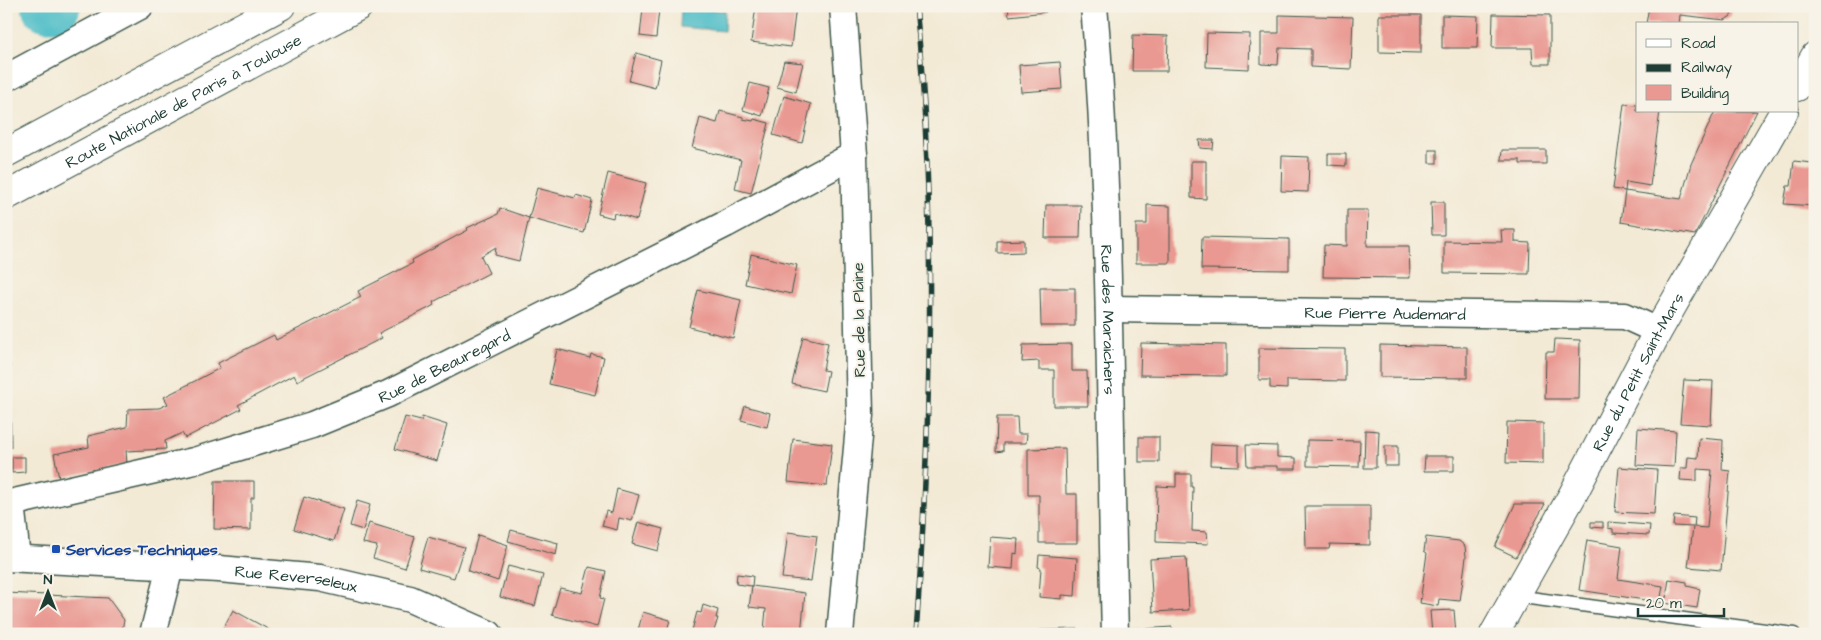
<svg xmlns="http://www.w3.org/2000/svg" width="1821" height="640" viewBox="0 0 1821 640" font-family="'Architects Daughter',sans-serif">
<rect width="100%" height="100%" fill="#f7f3e8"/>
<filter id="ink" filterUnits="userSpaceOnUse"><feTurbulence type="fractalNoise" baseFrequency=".02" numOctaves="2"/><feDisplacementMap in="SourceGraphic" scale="10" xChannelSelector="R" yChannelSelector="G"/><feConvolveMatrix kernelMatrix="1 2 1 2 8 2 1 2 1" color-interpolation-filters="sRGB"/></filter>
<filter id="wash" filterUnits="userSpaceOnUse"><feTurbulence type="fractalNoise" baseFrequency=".0096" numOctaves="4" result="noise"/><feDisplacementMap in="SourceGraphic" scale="20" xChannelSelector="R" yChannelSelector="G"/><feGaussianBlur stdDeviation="1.12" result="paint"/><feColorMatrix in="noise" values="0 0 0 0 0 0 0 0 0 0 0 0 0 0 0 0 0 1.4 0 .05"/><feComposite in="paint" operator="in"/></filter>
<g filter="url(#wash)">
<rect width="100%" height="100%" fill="#f3ead5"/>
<polygon fill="#50bec8" stroke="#387e7e" points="681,7 725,11 724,31 680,27"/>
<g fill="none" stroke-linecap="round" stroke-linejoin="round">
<polyline stroke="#50bec8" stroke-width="51" points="47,6 55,6"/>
</g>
<g id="blocks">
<g fill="#e99992">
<polygon points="756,6 796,6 791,47 751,42"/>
<polygon points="1008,6 1045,6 1046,12 1009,16"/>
<polygon points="1649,6 1732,6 1731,16 1725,20 1680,15 1679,24 1646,24"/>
<polygon points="643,8 659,9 656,38 640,36"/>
<polygon points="1493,14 1550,15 1550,64 1533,64 1532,48 1492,48"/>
<polygon points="1279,15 1353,17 1351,69 1311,67 1311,49 1279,48 1278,65 1261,64 1261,33 1279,33"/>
<polygon points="1379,15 1421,15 1421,53 1379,52"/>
<polygon points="1442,15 1478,16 1477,48 1442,48"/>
<polygon points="1207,33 1250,34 1249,69 1206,67"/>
<polygon points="1133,35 1168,36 1167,71 1132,71"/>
<polygon points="636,53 661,60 655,88 629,81"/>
<polygon points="784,61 803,63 796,92 777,87"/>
<polygon points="1060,62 1062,89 1021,92 1019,65"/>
<polygon points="750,83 769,88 762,116 743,110"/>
<polygon points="784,96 811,104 802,143 773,135"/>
<polygon points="1624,104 1637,105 1637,111 1660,111 1650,186 1626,182 1625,191 1613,189"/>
<polygon points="720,111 743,117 743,119 753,121 754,119 769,123 751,193 735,189 741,160 692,148 700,118 717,123"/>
<polygon points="1715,111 1757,111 1695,235 1621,222 1625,191 1681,199 1691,164"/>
<polygon points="1199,140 1214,140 1213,149 1200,148"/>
<rect x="1429" y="150" width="8" height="13"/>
<polygon points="1502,150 1546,150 1546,164 1520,164 1520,160 1501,160"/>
<polygon points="1328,154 1346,154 1346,166 1328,165"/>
<polygon points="1282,156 1309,157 1308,192 1281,191"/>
<polygon points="1815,159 1815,206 1784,204 1787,186 1791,186 1794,161 1812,163"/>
<polygon points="1191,161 1206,161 1206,199 1191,198"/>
<polygon points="608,173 646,183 637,220 614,213 613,218 598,214"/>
<polygon points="537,188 575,198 576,195 592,200 584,233 529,218"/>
<polygon points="1431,202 1444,202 1444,235 1432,235"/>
<polygon points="1046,205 1081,205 1080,238 1045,238"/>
<polygon points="1147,205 1170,206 1170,263 1136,263 1136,224 1147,224"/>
<polygon points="500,208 529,218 519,261 495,255 496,247 481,256 489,273 433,302 434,305 429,308 379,333 382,338 297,381 294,375 238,405 241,409 191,435 185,438 182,433 165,441 166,449 126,451 127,464 59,478 54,454 89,447 88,436 127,427 128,409 159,408 168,404 164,397 220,368 218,363 274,335 276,340 361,297 358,291 413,263 412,260 468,230 467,228 498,214"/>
<polygon points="1347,210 1368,210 1367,246 1409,246 1410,278 1323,277 1324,245 1347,246"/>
<polygon points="1501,230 1515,230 1515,242 1530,243 1529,274 1444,273 1444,241 1502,242"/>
<polygon points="1202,237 1289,239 1289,270 1201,269"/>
<polygon points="1024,240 1024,252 997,253 997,241"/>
<polygon points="751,254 797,265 791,294 745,284"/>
<polygon points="1040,288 1075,288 1075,326 1041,326"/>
<polygon points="698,290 741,300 733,338 689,327"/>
<polygon points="803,337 828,343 823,370 828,371 824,391 792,384"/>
<polygon points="1555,339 1580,340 1579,399 1545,399 1546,352 1554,352"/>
<polygon points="1141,343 1226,345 1226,376 1140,375"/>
<polygon points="1072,344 1072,371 1087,371 1088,406 1054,406 1054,370 1039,370 1039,361 1022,362 1023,345"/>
<polygon points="1380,345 1467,347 1467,378 1380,377"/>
<polygon points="1259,348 1345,349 1345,381 1287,380 1287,389 1270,388 1270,380 1259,380"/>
<polygon points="557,349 590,358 591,354 604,357 595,395 549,384"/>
<polygon points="6,364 10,364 11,448 6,448"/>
<polygon points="1684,380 1713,381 1711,425 1680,423"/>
<polygon points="745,406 770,413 767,427 741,420"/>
<polygon points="405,417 421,421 422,417 447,425 437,461 395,449"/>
<polygon points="997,417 1017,417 1018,434 1027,434 1026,443 1003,443 1003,451 996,452"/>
<polygon points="1507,422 1543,423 1543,464 1506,463"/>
<polygon points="1638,428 1676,431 1674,467 1636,465"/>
<polygon points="1365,430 1379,431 1378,455 1376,455 1376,468 1364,468"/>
<rect x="1139" y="437" width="20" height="25"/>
<polygon points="1699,438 1723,440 1722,470 1730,471 1721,570 1688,567 1693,527 1673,526 1674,516 1695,518 1694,527 1707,528 1712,470 1697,469 1697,481 1680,480 1681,468 1687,468 1688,457 1698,458"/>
<polygon points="793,439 832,444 827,486 788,482"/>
<polygon points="1307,440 1360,441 1359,467 1307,466"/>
<polygon points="1211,444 1239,445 1239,466 1210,465"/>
<polygon points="1246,445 1277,446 1277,457 1296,458 1296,469 1277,469 1277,466 1247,466"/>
<rect x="1385" y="446" width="13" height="20"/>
<polygon points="1065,448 1066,494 1077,494 1077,543 1039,543 1039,495 1028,495 1028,449"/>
<polygon points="1425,456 1454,456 1454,471 1424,471"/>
<polygon points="12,457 25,457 25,472 12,473"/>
<polygon points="1619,467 1657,470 1654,514 1615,512"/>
<polygon points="1176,474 1191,474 1191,487 1193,487 1192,531 1207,532 1208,544 1156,542 1157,486 1176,487"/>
<polygon points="215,481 254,481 254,498 251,498 251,530 214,529"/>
<polygon points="617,489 639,495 632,521 619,518 617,530 602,526 606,511 612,513"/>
<polygon points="304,497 344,509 334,541 294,529"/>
<polygon points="357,501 370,505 363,530 350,526"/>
<polygon points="1515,504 1545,504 1516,557 1495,547"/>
<polygon points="1305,506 1370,506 1370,545 1330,544 1329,549 1306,549"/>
<polygon points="638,522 663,529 658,551 632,544"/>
<polygon points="1591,522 1603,522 1603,528 1591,527"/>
<polygon points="1608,522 1650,525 1649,535 1613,533 1613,529 1608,528"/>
<polygon points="369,523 415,537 405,568 373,558 377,546 363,543"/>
<polygon points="511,530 558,543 556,555 508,541"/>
<polygon points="788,532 817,536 811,581 782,578"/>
<polygon points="478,535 508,545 498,581 468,571"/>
<polygon points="428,537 464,547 454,578 419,568"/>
<polygon points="990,537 1018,539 1017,554 1014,553 1013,569 988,567"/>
<polygon points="1426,537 1459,541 1465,546 1466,557 1460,601 1439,599 1438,606 1420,603 1427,553 1424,551"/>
<polygon points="1587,540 1622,546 1618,579 1663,586 1661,597 1666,598 1669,579 1687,582 1687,586 1700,589 1697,608 1579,590"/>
<polygon points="1039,555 1077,558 1075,596 1062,595 1062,599 1039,597 1041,568 1038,567"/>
<polygon points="1186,557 1189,610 1153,612 1150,559"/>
<polygon points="508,566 543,575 535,606 500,597"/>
<polygon points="589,567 606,571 600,598 604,599 597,627 552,615 560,588 582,593"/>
<polygon points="737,574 753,576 752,586 736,584"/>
<polygon points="752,586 805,593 801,634 764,630 766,609 749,607"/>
<polygon points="6,593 108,598 124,620 121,634 6,634"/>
<polygon points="703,605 718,610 716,618 718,618 713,634 691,634 697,612 701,613"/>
<polygon points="233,610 277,634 220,634"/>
<polygon points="1454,610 1456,634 1432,634 1430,611"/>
<polygon points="643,612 670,620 666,634 637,634"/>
<polygon points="1172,627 1173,634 1127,634 1127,630"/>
<polygon points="1078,629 1078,634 1039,634 1039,630"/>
</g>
</g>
</g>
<g filter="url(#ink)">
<use href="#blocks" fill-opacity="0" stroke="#3f574c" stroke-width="1"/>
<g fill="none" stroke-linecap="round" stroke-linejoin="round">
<g stroke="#3f574c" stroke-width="15">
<polyline id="lane" points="1515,596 1794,634"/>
</g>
<g stroke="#3f574c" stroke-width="29">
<g id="street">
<path id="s1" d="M1094,6C1112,215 1109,424 1115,634"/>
<polyline points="6,78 140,6"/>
<path id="s2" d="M1109,309L1625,316L1658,331"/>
<polyline points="11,503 17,558"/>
<path id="s3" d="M6,504L194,461L312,425L388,394L726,224L854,155"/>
<path id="s4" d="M6,558L219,569L320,578L410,599L489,634"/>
<polyline points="153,634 170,567"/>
<polyline points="840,634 860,415 854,155 843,6"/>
</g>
</g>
<g stroke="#3f574c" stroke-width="30">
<g id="secondary">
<polyline points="1797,87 1815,56"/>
<path id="s5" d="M1494,634L1572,496L1658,331L1784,111"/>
</g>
</g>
<g stroke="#3f574c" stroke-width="30">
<g id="primary">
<polyline points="6,153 281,6"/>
<path id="s6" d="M6,196L359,6"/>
</g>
</g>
<use href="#lane" stroke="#fff" stroke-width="12"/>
<use href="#street" stroke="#fff" stroke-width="26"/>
<use href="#secondary" stroke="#fff" stroke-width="28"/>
<use href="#primary" stroke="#fff" stroke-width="28"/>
<g stroke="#1f3d34" stroke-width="5.5">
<path id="rail" d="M916,634C931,425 937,215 916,6"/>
</g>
<use href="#rail" stroke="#f7f3e8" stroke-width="4" stroke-dasharray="11" stroke-linecap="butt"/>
</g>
</g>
<rect fill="#1a4fb4" stroke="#f7f3e8" stroke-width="2" x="51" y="544" width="10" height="10" rx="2.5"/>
<g text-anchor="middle" stroke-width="4" stroke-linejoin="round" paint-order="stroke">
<g font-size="16" fill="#1f3d34" stroke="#f7f3e8">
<text dy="6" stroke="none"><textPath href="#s6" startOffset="201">Route Nationale de Paris à Toulouse</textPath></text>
<text dy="6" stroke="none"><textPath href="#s2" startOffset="276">Rue Pierre Audemard</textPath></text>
<text transform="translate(858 320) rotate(-91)" y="6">Rue de la Plaine</text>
<text dy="6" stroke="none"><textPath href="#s1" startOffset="314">Rue des Maraichers</textPath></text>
<text dy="6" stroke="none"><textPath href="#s3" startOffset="461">Rue de Beauregard</textPath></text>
<text dy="6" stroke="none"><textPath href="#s5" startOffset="299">Rue du Petit Saint-Mars</textPath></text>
<text dy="6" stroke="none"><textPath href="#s4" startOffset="291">Rue Reverseleux</textPath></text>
</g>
<g font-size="16" font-weight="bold" fill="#164399" stroke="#f7f3e8" text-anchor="start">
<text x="66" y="555">Services Techniques</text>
</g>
</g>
<rect width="1821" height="640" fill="none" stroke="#f7f3e8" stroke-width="25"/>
<rect x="1636" y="22" width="162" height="90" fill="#f7f3e8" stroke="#a1aaa0"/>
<rect x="1646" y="39" width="25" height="8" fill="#ffffff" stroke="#a1aaa0"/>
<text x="1681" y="48" font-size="15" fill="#1f3d34">Road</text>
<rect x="1646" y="64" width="25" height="8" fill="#1f3d34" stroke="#a1aaa0"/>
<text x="1681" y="72" font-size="15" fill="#1f3d34">Railway</text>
<rect x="1646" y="85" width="25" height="15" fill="#e99992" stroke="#a1aaa0"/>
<text x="1681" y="98" font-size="15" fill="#1f3d34">Building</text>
<g transform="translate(48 592)" stroke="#f7f3e8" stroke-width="4" paint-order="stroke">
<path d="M0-4L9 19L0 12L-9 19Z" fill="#1f3d34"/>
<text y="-8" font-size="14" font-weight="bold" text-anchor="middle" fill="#1f3d34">N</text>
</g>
<path d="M1638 608v8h86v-8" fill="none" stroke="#1f3d34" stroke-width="2.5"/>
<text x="1646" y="608" font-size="15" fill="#1f3d34" stroke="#f7f3e8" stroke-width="4" paint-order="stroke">20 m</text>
</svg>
